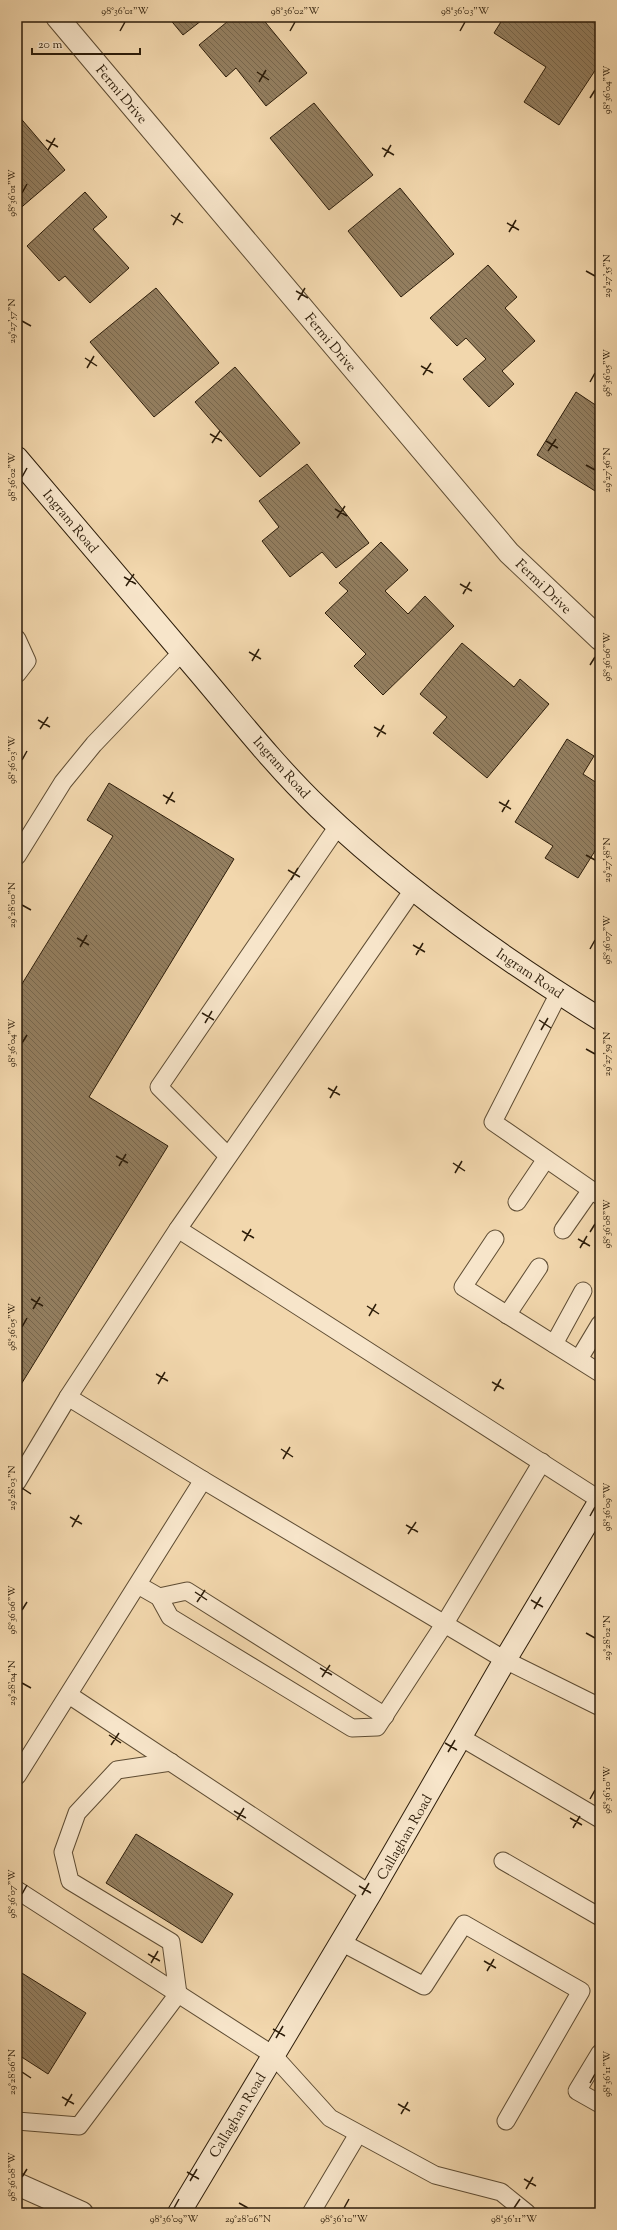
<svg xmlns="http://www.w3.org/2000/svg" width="617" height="2230" viewBox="0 0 617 2230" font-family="'Sorts Mill Goudy',serif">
<defs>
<pattern id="building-back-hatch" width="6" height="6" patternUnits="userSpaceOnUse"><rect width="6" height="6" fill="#937e5f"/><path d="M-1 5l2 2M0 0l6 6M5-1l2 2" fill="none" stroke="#78674d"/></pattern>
</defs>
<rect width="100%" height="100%" fill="#f2d7ad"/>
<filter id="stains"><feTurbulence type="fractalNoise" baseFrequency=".005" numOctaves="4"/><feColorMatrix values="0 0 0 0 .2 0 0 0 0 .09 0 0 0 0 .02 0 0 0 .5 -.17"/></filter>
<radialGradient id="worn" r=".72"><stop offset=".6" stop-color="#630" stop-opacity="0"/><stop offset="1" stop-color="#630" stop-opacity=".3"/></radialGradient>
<g fill="url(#building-back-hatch)" stroke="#2d1d0a">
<polygon points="168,17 206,17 183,35"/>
<polygon points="233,17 261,17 307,73 266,106 236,68 226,77 199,45"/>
<polygon points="504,17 600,17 600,63 559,125 524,102 546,67 494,33"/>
<polygon points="314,103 373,175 329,210 270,138"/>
<polygon points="17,114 65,170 17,211"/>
<polygon points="400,188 454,254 401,297 348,231"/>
<polygon points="85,192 107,217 93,229 129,268 90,303 65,276 59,281 27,246"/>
<polygon points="488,265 517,297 505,308 535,341 502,371 514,384 489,407 463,379 486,359 466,338 457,346 430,318"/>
<polygon points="156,288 219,363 154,417 90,342"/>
<polygon points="235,367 300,443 260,477 195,402"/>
<polygon points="576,392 600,408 600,494 537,455"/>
<polygon points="307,464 369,543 336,568 322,552 290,577 262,541 279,527 259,501"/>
<polygon points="381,542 408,570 385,591 408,614 425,596 454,626 383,695 354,666 366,654 325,613 348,591 339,583"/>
<polygon points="462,643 514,687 520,679 549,704 487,778 433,733 447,717 420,694"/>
<polygon points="567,739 594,756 583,774 600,785 600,843 578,878 545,858 553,846 515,822"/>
<polygon points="109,783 234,859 89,1097 168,1146 17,1391 17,992 113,836 87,820"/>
<polygon points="136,1834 233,1894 202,1943 106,1883"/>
<polygon points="17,1970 86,2013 48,2074 17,2054"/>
</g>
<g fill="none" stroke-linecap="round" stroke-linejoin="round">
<g stroke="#5e4c33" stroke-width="19">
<g id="lane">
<polyline points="17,639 27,661 17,674"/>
<polyline points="17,856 63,782 94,744 182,652"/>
<polyline points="559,993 493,1122 600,1196"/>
<polyline points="228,1156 159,1087 338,826"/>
<polyline points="517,1202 546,1159"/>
<polyline points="178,1229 600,1500"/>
<polyline points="563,1230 591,1190"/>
<polyline points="495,1239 463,1287 600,1373"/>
<polyline points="507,1315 539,1267"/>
<polyline points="554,1344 583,1291"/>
<polyline points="579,1359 600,1324"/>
<polyline points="68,1397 178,1229 413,890"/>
<polyline points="17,1482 68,1397 203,1480 505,1660 600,1707"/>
<polyline points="138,1585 159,1597 170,1617 352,1728 377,1727 445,1623 542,1462"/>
<polyline points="159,1597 187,1591 385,1716"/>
<polyline points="69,1695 370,1894"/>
<polyline points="462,1738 600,1819"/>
<polyline points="17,1776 203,1480"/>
<polyline points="503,1861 600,1917"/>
<polyline points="17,1890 273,2055 330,2118 435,2175 501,2192 527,2213"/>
<polyline points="341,1942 424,1986 464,1924 581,1991 506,2121"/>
<polyline points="600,2053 577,2091 600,2104"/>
<polyline points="17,2121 79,2126 178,1994 171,1942 70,1881 63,1852 77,1813 117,1770 171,1762"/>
<polyline points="311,2213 358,2134"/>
</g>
</g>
<g stroke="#5e4c33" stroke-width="24">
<g id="street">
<polyline points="57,17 509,553 600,639"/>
<polyline points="17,2184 82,2213"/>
</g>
</g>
<g stroke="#2d1d0a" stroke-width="24">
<g id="secondary">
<path d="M17,458C77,528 137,599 197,670C237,717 275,766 319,808C404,889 500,957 600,1019"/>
<polyline points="179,2213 370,1894 505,1660 600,1501"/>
</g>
</g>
<use href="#lane" stroke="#f7e5ca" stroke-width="17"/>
<use href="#street" stroke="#f7e5ca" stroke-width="22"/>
<use href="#secondary" stroke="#f7e5ca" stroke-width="22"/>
</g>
<path fill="none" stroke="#2d1d0a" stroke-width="1.5" d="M120,31L125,22M290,31L295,22M460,31L465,22M257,72L269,80M259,82L266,70M590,98L595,90M46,140L58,147M382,148L394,155M48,150L55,138M384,157L391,145M22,193L27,184M171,215L183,223M507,223L519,230M173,225L180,213M509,232L516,220M586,271L595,276M296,291L308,298M298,300L305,288M22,321L31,326M85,358L97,366M421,366L433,373M87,368L94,356M423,375L431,363M590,382L595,373M210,434L222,441M546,441L558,448M212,443L220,431M548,451L556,439M586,465L595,470M22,477L27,468M335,509L347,516M337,518L345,506M124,577L136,584M460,584L472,591M126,586L134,574M463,594L470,582M249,652L261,659M252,661L259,649M590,665L595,657M38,720L50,727M374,727L386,734M40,729L48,717M377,737L384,725M22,760L27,751M163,795L175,802M499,802L511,809M166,804L173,792M502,812L509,800M586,855L595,860M288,870L300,877M291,880L298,868M22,905L31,910M77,938L89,945M413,945L425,952M80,947L87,935M590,949L595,940M416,955L423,943M202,1013L214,1020M539,1020L551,1028M205,1023L212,1011M541,1030L548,1018M22,1043L27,1035M586,1049L595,1054M328,1088L340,1095M330,1098L337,1086M116,1156L128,1163M453,1163L465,1171M119,1166L126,1154M455,1173L462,1161M242,1231L254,1238M590,1232L595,1224M578,1239L590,1246M244,1241L251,1229M580,1248L587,1236M31,1299L43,1306M367,1306L379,1314M33,1309L40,1297M369,1316L376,1304M22,1327L27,1318M156,1374L168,1381M492,1382L504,1389M158,1384L165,1372M494,1391L501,1379M281,1449L293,1457M283,1459L290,1447M22,1488L31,1494M590,1516L595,1507M70,1517L82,1524M406,1525L418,1532M72,1527L79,1515M408,1534L416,1522M195,1592L207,1600M531,1600L543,1607M197,1602L205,1590M534,1609L541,1597M22,1610L27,1602M586,1633L595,1638M320,1668L332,1675M322,1677L330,1665M22,1683L31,1688M109,1735L121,1743M445,1743L457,1750M111,1745L119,1733M448,1752L455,1740M590,1799L595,1790M234,1811L246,1818M570,1818L582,1825M237,1820L244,1808M573,1828L580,1816M359,1886L371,1893M22,1894L27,1885M362,1895L369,1883M148,1954L160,1961M484,1961L496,1968M151,1963L158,1951M487,1971L494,1959M273,2029L285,2036M276,2038L283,2026M22,2072L31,2078M590,2083L595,2074M62,2097L74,2104M398,2104L410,2111M65,2106L72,2094M401,2114L408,2102M187,2172L199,2179M22,2177L27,2169M524,2179L536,2186M190,2181L197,2169M526,2189L533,2177M239,2203L248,2208M174,2208L179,2199M344,2208L349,2199M514,2208L520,2199"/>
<g text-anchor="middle" stroke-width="4" stroke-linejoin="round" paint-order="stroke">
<g font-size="14" fill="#2d1d0a" stroke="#f7e5ca">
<text transform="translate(122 94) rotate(50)" y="5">Fermi Drive</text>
<text transform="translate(331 342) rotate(50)" y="5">Fermi Drive</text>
<text transform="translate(71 521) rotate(50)" y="5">Ingram Road</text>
<text transform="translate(544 586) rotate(44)" y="5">Fermi Drive</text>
<text transform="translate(282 767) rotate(48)" y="5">Ingram Road</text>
<text transform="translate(530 973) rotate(34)" y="5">Ingram Road</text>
<text transform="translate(404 1837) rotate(-60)" y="5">Callaghan Road</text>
<text transform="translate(237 2115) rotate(-59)" y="5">Callaghan Road</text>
</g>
</g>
<rect width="617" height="2230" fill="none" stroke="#f2d7ad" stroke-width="44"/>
<path d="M32 48v6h108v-6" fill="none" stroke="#2d1d0a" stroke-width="2"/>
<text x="38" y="48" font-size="12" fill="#2d1d0a" stroke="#f7e5ca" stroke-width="3" paint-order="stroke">20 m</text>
<rect x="22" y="22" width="573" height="2186" fill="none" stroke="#2d1d0a" stroke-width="1.5"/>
<g font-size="10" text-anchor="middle" fill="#2d1d0a">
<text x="125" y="14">98°36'01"W</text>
<text x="295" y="14">98°36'02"W</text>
<text x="465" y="14">98°36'03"W</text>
<text transform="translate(606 90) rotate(-90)" y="4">98°36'04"W</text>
<text transform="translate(11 193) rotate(-90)" y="4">98°36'01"W</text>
<text transform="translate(606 276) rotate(-90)" y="4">29°27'55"N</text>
<text transform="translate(11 321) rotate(-90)" y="4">29°27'57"N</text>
<text transform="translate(606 373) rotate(-90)" y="4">98°36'05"W</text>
<text transform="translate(606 470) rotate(-90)" y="4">29°27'56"N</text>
<text transform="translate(11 477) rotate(-90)" y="4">98°36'02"W</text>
<text transform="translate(606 657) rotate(-90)" y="4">98°36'06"W</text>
<text transform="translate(11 760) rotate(-90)" y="4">98°36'03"W</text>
<text transform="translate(606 860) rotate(-90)" y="4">29°27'58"N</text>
<text transform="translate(11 905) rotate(-90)" y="4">29°28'00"N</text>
<text transform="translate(606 940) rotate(-90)" y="4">98°36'07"W</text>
<text transform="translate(11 1043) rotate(-90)" y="4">98°36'04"W</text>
<text transform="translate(606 1054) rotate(-90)" y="4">29°27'59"N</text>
<text transform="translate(606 1224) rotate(-90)" y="4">98°36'08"W</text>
<text transform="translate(11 1327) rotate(-90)" y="4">98°36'05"W</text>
<text transform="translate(11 1488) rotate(-90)" y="4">29°28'03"N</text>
<text transform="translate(606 1507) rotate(-90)" y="4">98°36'09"W</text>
<text transform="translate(11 1610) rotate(-90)" y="4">98°36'06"W</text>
<text transform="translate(606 1638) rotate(-90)" y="4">29°28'02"N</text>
<text transform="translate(11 1683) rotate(-90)" y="4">29°28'04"N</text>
<text transform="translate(606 1790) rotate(-90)" y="4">98°36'10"W</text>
<text transform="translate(11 1894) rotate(-90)" y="4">98°36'07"W</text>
<text transform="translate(11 2072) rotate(-90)" y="4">29°28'06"N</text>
<text transform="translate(606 2074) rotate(-90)" y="4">98°36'11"W</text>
<text transform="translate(11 2177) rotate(-90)" y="4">98°36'08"W</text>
<text x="174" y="2222">98°36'09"W</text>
<text x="248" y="2222">29°28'06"N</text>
<text x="344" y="2222">98°36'10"W</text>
<text x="514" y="2222">98°36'11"W</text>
</g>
<rect width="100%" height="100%" filter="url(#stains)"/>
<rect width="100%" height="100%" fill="url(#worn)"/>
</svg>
